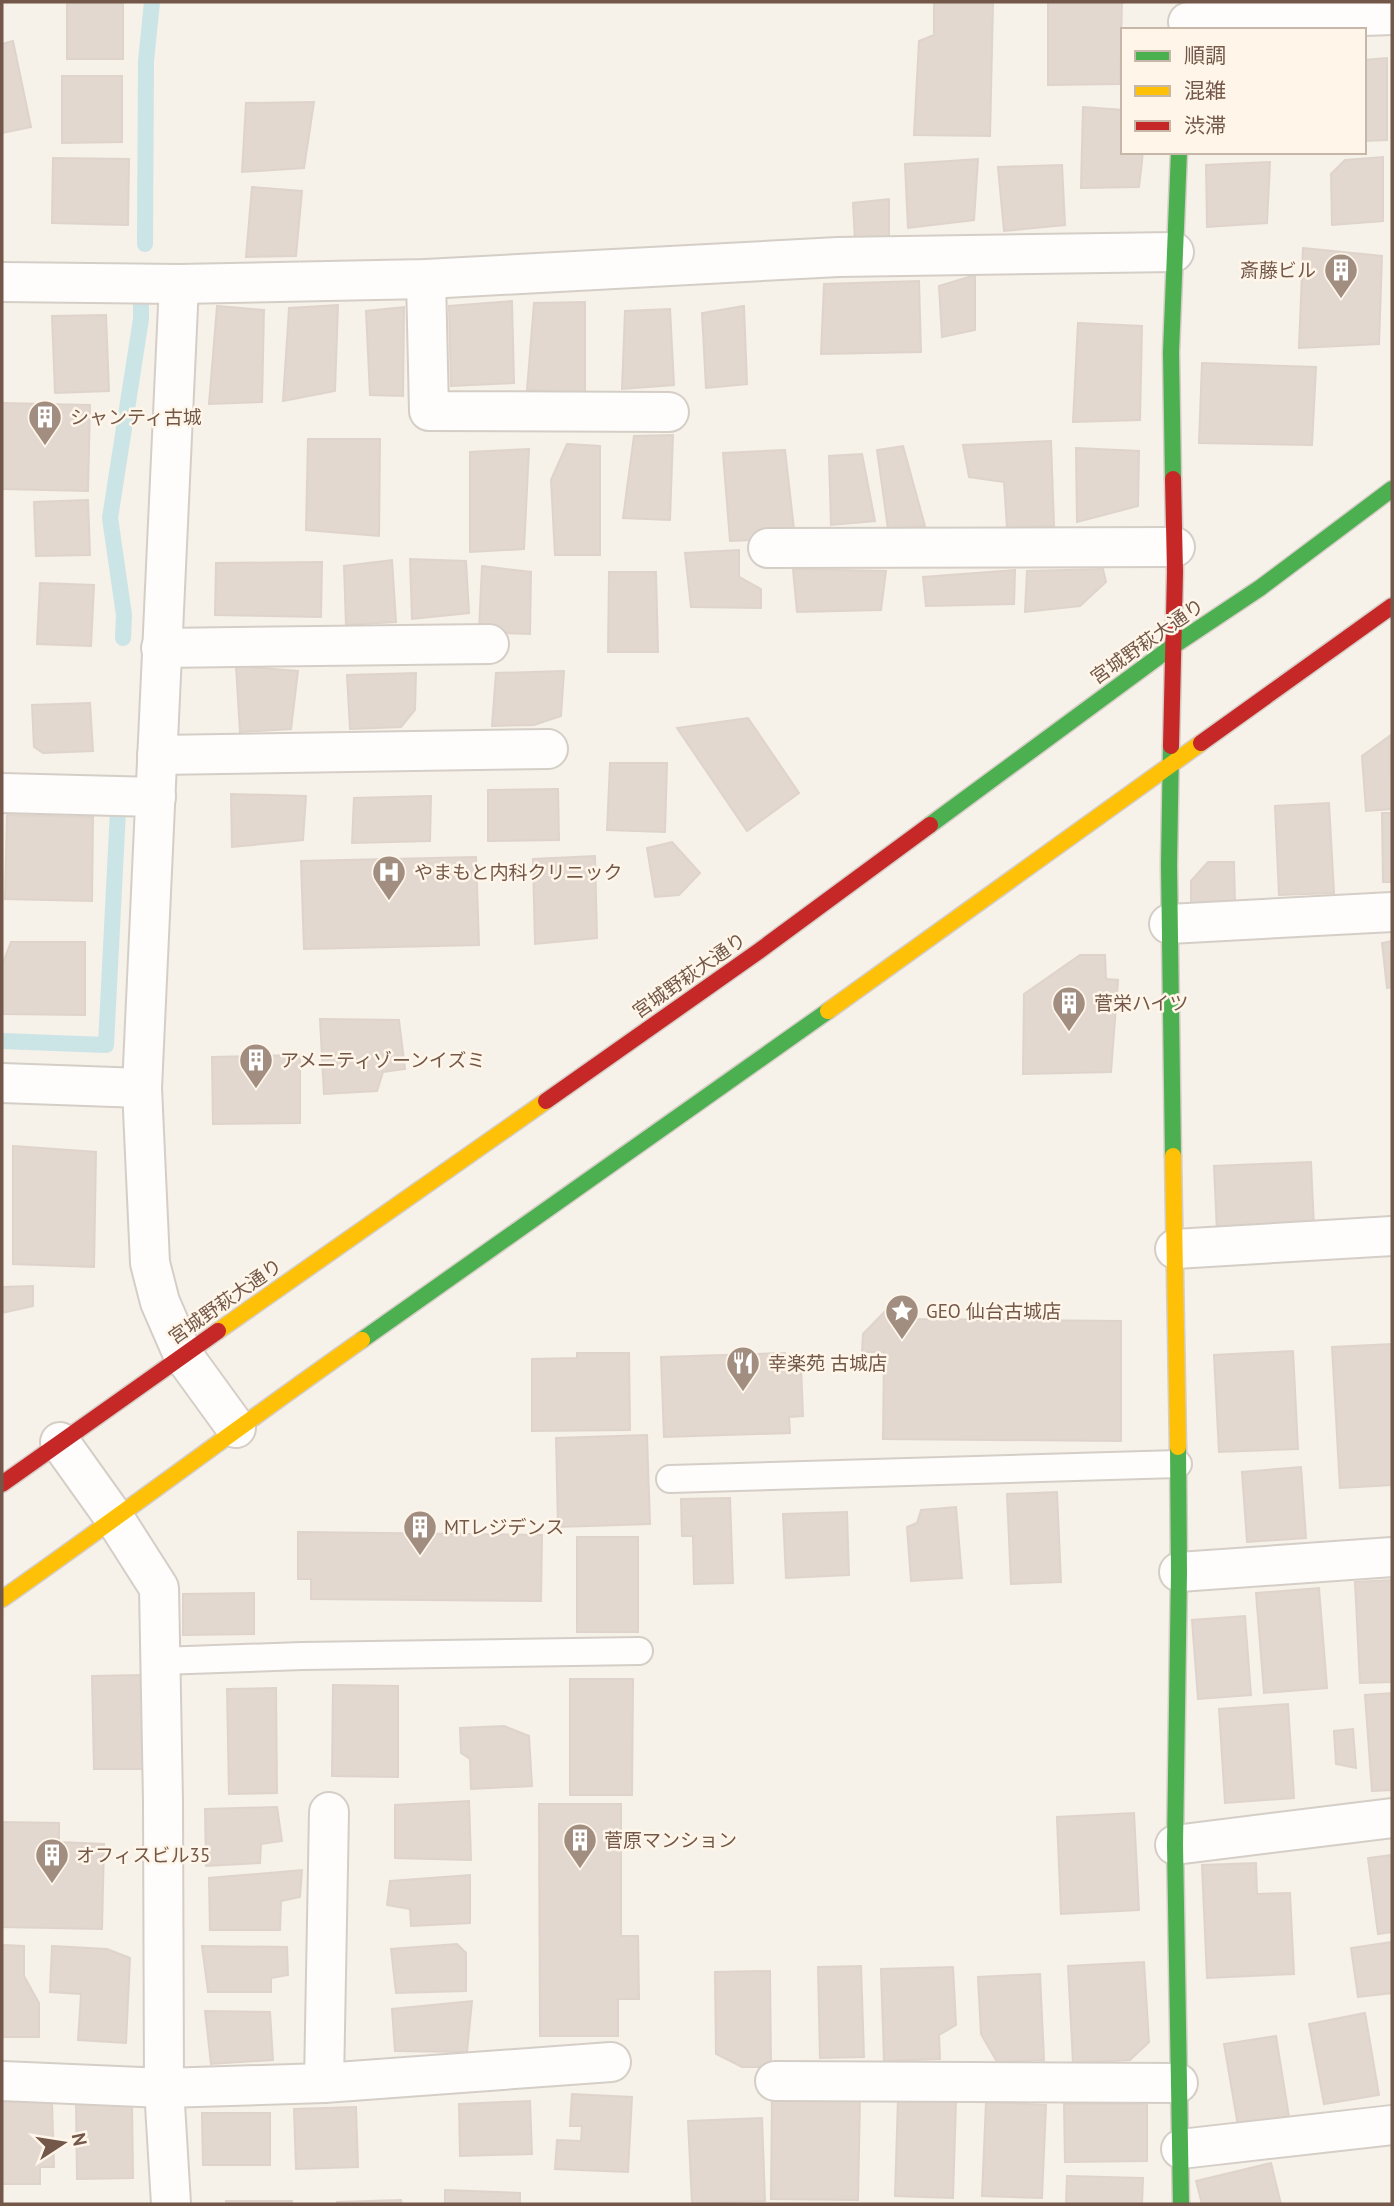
<svg xmlns="http://www.w3.org/2000/svg" width="1394" height="2206" viewBox="0 0 1394 2206" font-family="'PT Sans','Noto Sans JP',sans-serif">
<rect width="100%" height="100%" fill="#f6f1e9"/>
<g fill="none" stroke-linecap="round" stroke-linejoin="round">
<g stroke="#cbe4e6" stroke-width="16">
<polyline points="145,244 146,61 152,2"/>
<polyline points="123,638 124,615 110,518 141,319 141,296"/>
<polyline points="2,1041 106,1045 118,810"/>
</g>
</g>
<g fill="#e2d8d0" stroke="#dfd4cb" stroke-width="2">
<rect x="67" y="2" width="56" height="57"/>
<polygon points="934,2 993,2 990,136 914,135 919,41 934,35"/>
<polygon points="1048,2 1122,2 1120,84 1048,85"/>
<polygon points="13,41 31,127 2,133 2,44"/>
<polygon points="1387,58 1387,140 1364,141 1364,60"/>
<polygon points="62,76 122,76 122,142 62,143"/>
<polygon points="314,102 304,168 242,172 246,103"/>
<polygon points="1083,107 1123,110 1123,152 1143,152 1139,187 1081,188"/>
<polygon points="1383,157 1383,221 1332,225 1331,174 1345,160"/>
<polygon points="53,158 129,159 128,225 52,223"/>
<polygon points="978,159 974,220 908,228 905,164"/>
<polygon points="1270,162 1267,223 1207,227 1206,165"/>
<polygon points="1062,165 1065,225 1004,231 998,167"/>
<polygon points="252,187 302,191 296,256 246,257"/>
<polygon points="889,199 889,236 855,242 853,203"/>
<polygon points="1303,248 1382,256 1379,344 1299,348"/>
<polygon points="975,275 975,330 942,337 939,286"/>
<polygon points="919,281 921,352 821,354 824,284"/>
<polygon points="512,301 514,383 451,386 449,306"/>
<polygon points="585,302 585,394 527,390 534,303"/>
<polygon points="338,305 335,391 283,401 289,308"/>
<polygon points="217,306 264,310 262,402 209,404"/>
<polygon points="744,306 747,384 706,388 702,313"/>
<polygon points="404,307 403,396 370,395 366,311"/>
<polygon points="670,309 674,385 622,389 625,311"/>
<polygon points="106,315 109,391 55,393 52,316"/>
<polygon points="1078,323 1142,326 1140,420 1073,422"/>
<polygon points="1202,363 1316,367 1312,445 1199,443"/>
<polygon points="2,403 90,405 88,491 2,489"/>
<polygon points="673,435 670,520 623,518 634,436"/>
<polygon points="308,439 380,439 379,536 306,530"/>
<polygon points="1051,441 1054,526 1007,528 1004,482 969,477 963,445"/>
<polygon points="567,444 600,446 600,555 555,555 551,480"/>
<polygon points="903,446 925,526 888,529 877,450"/>
<polygon points="1076,448 1139,451 1138,506 1077,522"/>
<polygon points="529,449 524,549 470,552 470,452"/>
<polygon points="785,450 795,538 730,541 723,453"/>
<polygon points="862,454 875,521 831,525 829,456"/>
<polygon points="88,500 90,555 36,556 34,502"/>
<polygon points="739,550 739,577 761,589 761,608 691,607 685,553"/>
<polygon points="410,559 466,561 469,613 412,619"/>
<polygon points="392,560 396,622 346,625 344,566"/>
<polygon points="322,562 321,617 215,615 216,563"/>
<polygon points="482,566 531,572 530,634 479,632"/>
<polygon points="793,569 886,571 881,610 797,612"/>
<polygon points="1103,569 1106,582 1080,606 1025,612 1027,571"/>
<polygon points="1015,570 1014,604 926,606 923,577"/>
<polygon points="609,572 656,572 658,652 608,652"/>
<polygon points="40,583 94,585 91,646 37,644"/>
<polygon points="236,666 298,671 291,729 240,732"/>
<polygon points="564,671 561,716 534,725 492,726 496,673"/>
<polygon points="416,673 415,710 401,727 350,729 347,675"/>
<polygon points="90,703 93,751 43,753 34,747 32,705"/>
<polygon points="748,718 799,793 747,831 677,728"/>
<polygon points="1391,735 1392,809 1366,811 1362,756"/>
<polygon points="610,763 667,763 665,832 607,830"/>
<polygon points="558,789 559,840 488,841 488,790"/>
<polygon points="231,794 306,796 303,840 232,847"/>
<polygon points="431,796 430,841 352,843 354,798"/>
<polygon points="1329,803 1334,893 1279,895 1275,806"/>
<polygon points="1382,813 1392,813 1392,882 1383,882"/>
<polygon points="7,815 93,817 92,901 5,899"/>
<polygon points="672,842 700,873 679,895 655,897 647,848"/>
<polygon points="595,856 597,938 535,944 533,859"/>
<polygon points="476,857 479,945 304,949 301,861"/>
<polygon points="1208,862 1234,862 1235,905 1191,906 1191,881"/>
<polygon points="1392,941 1392,987 1387,988 1382,943"/>
<polygon points="11,942 85,942 85,1015 2,1014 2,965"/>
<polygon points="1080,955 1105,955 1106,979 1118,980 1111,1072 1023,1074 1024,994"/>
<polygon points="320,1019 399,1020 405,1069 383,1072 377,1091 324,1094"/>
<polygon points="300,1055 300,1123 213,1124 212,1057"/>
<polygon points="13,1146 96,1152 94,1267 13,1264"/>
<polygon points="1311,1162 1314,1227 1217,1232 1214,1166"/>
<polygon points="33,1286 33,1306 2,1313 2,1287"/>
<polygon points="892,1304 910,1304 910,1319 1121,1321 1121,1441 883,1439 884,1352 862,1352 863,1334"/>
<polygon points="1392,1344 1392,1485 1340,1488 1332,1347"/>
<polygon points="1293,1351 1298,1449 1219,1452 1214,1355"/>
<polygon points="577,1353 629,1353 630,1430 532,1431 532,1359 577,1358"/>
<polygon points="785,1353 786,1366 801,1366 803,1416 789,1417 790,1433 664,1437 661,1357"/>
<polygon points="647,1435 650,1524 558,1527 556,1438"/>
<polygon points="1301,1467 1306,1538 1247,1542 1242,1472"/>
<polygon points="1057,1492 1061,1582 1011,1584 1007,1494"/>
<polygon points="730,1498 733,1583 694,1584 693,1536 682,1536 681,1499"/>
<polygon points="956,1507 962,1578 911,1581 907,1527 917,1523 921,1510"/>
<polygon points="847,1512 849,1575 786,1578 783,1514"/>
<polygon points="298,1532 542,1535 541,1601 311,1599 311,1579 298,1579"/>
<rect x="577" y="1537" width="61" height="95"/>
<polygon points="1392,1580 1392,1682 1360,1683 1355,1582"/>
<polygon points="1319,1588 1327,1688 1264,1693 1256,1593"/>
<polygon points="254,1593 254,1634 183,1635 183,1594"/>
<polygon points="1245,1616 1251,1695 1198,1699 1192,1620"/>
<polygon points="142,1675 144,1769 94,1769 92,1676"/>
<polygon points="570,1679 633,1679 632,1795 570,1795"/>
<polygon points="333,1685 398,1686 398,1777 332,1776"/>
<polygon points="276,1688 277,1793 229,1794 227,1689"/>
<polygon points="1392,1693 1392,1790 1372,1791 1365,1695"/>
<polygon points="1288,1704 1294,1798 1225,1803 1219,1709"/>
<polygon points="504,1726 529,1736 532,1786 471,1789 470,1759 461,1753 460,1728"/>
<polygon points="1353,1729 1356,1768 1336,1764 1334,1731"/>
<polygon points="469,1801 471,1860 395,1858 395,1805"/>
<polygon points="539,1804 621,1804 621,1936 638,1936 639,1999 618,1999 618,2036 540,2036"/>
<polygon points="277,1807 282,1841 261,1844 260,1863 206,1866 205,1809"/>
<polygon points="1134,1813 1139,1910 1061,1914 1057,1817"/>
<polygon points="2,1822 59,1823 59,1842 104,1844 102,1929 2,1927"/>
<polygon points="1392,1855 1392,1932 1378,1934 1368,1858"/>
<polygon points="1256,1863 1257,1894 1290,1893 1294,1974 1207,1978 1202,1865"/>
<polygon points="302,1870 300,1897 281,1901 280,1930 210,1930 209,1878"/>
<polygon points="470,1875 470,1923 411,1926 410,1909 387,1905 390,1881"/>
<polygon points="1392,1942 1392,1993 1358,1997 1351,1948"/>
<polygon points="457,1944 466,1953 466,1991 396,1993 391,1949"/>
<polygon points="2,1945 24,1946 24,1976 39,2003 39,2037 2,2037"/>
<polygon points="52,1946 107,1949 130,1958 126,2043 78,2040 81,1994 50,1992"/>
<polygon points="202,1946 287,1947 288,1975 271,1978 271,1992 208,1992"/>
<polygon points="1144,1962 1149,2042 1130,2060 1073,2063 1068,1966"/>
<polygon points="861,1966 864,2057 820,2058 818,1967"/>
<polygon points="953,1967 956,2025 939,2035 940,2059 884,2061 881,1969"/>
<polygon points="770,1971 771,2067 742,2067 716,2054 715,1972"/>
<polygon points="1040,1974 1044,2060 997,2062 981,2034 978,1977"/>
<polygon points="472,2001 467,2052 395,2051 392,2009"/>
<polygon points="205,2011 270,2012 273,2060 211,2064"/>
<polygon points="1365,2013 1379,2095 1324,2104 1309,2024"/>
<polygon points="1276,2036 1289,2117 1238,2126 1224,2044"/>
<polygon points="572,2094 632,2097 628,2172 555,2169 557,2140 581,2141 582,2126 570,2126"/>
<polygon points="772,2096 860,2097 858,2200 771,2199"/>
<polygon points="898,2098 956,2100 953,2198 895,2196"/>
<polygon points="76,2101 132,2101 133,2178 77,2179"/>
<polygon points="530,2101 532,2154 460,2156 459,2104"/>
<polygon points="2,2102 52,2102 54,2167 40,2167 40,2184 2,2184"/>
<polygon points="986,2102 1046,2105 1042,2198 982,2196"/>
<polygon points="1064,2104 1147,2104 1147,2161 1065,2162"/>
<polygon points="356,2107 358,2167 296,2169 294,2109"/>
<polygon points="202,2113 270,2113 270,2165 203,2165"/>
<polygon points="762,2118 765,2201 692,2203 688,2121"/>
<polygon points="1271,2163 1281,2204 1202,2204 1196,2181"/>
<polygon points="1067,2176 1143,2178 1142,2204 1066,2204"/>
<polygon points="445,2190 520,2193 520,2204 445,2204"/>
<polygon points="401,2200 402,2204 337,2204 337,2202"/>
<rect x="226" y="2201" width="66" height="3"/>
</g>
<g fill="none" stroke-linecap="round" stroke-linejoin="round">
<g stroke="#d5cec7" stroke-width="30">
<g id="lane">
<polyline points="670,1479 1178,1464"/>
<polyline points="160,1661 302,1656 639,1651"/>
</g>
</g>
<g stroke="#d5cec7" stroke-width="42">
<g id="street">
<polyline points="1188,22 1392,15"/>
<polyline points="426,279 429,411 669,412"/>
<polyline points="2,282 179,284 426,279 838,257 1174,252"/>
<polyline points="179,284 142,1088 150,1263 160,1302 183,1355 236,1428"/>
<polyline points="768,548 1175,547"/>
<polyline points="161,648 489,644"/>
<polyline points="157,755 548,749"/>
<polyline points="2,793 156,797"/>
<polyline points="1169,924 1392,912"/>
<polyline points="2,1083 142,1088"/>
<polyline points="1175,1249 1392,1236"/>
<polyline points="60,1442 115,1519 159,1588 163,1802 164,2088 171,2204"/>
<polyline points="1179,1572 1392,1557"/>
<polyline points="1175,1845 1392,1818"/>
<polyline points="2,2081 164,2088 324,2083 611,2062"/>
<polyline points="775,2081 1178,2083"/>
<polyline points="324,2083 329,1812"/>
<polyline points="1181,2149 1392,2125"/>
</g>
</g>
<g stroke="#d5cdc6" stroke-width="19">
<g id="fast">
<polyline points="1173,479 1171,352 1179,152"/>
<polyline points="1171,746 1169,865 1173,1156"/>
<polyline points="930,825 1173,646 1260,588 1392,489"/>
<polyline points="362,1340 828,1011"/>
<polyline points="1178,1447 1179,1572 1175,1845 1181,2204"/>
</g>
</g>
<g stroke="#d5cdc6" stroke-width="19">
<g id="slow">
<polyline points="828,1011 1201,743"/>
<polyline points="1173,1156 1178,1447"/>
<polyline points="218,1331 546,1101"/>
<path d="M2,1599C123,1514 241,1425 362,1340"/>
</g>
</g>
<g stroke="#d5cdc6" stroke-width="19">
<g id="jam">
<polyline points="1201,743 1392,606"/>
<polyline points="1171,746 1175,572 1173,479"/>
<polyline points="546,1101 759,951 930,825"/>
<polyline points="2,1484 218,1331"/>
</g>
</g>
<use href="#lane" stroke="#fefdfc" stroke-width="26"/>
<use href="#street" stroke="#fefdfc" stroke-width="38"/>
<use href="#fast" stroke="#4caf50" stroke-width="16"/>
<use href="#slow" stroke="#ffc107" stroke-width="16"/>
<use href="#jam" stroke="#c62828" stroke-width="16"/>
</g>
<defs>
<g id="building-pin" transform="scale(1.75)"><path d="M0 17L-7.5 6A9.5 9.5 0 1 1 7.5 6Z" fill="#a18e81" stroke="#fff6e9"/><path d="M-4-6H4V6H1V3H-1V6H-4ZM-2.5-4.3h1.7v1.8h-1.7ZM.8-4.3h1.7v1.8H.8ZM-2.5-1h1.7V.8h-1.7ZM.8-1h1.7V.8H.8Z" fill="#fff"/></g>
<g id="hospital-pin" transform="scale(1.75)"><path d="M0 17L-7.5 6A9.5 9.5 0 1 1 7.5 6Z" fill="#a18e81" stroke="#fff6e9"/><path d="M-5-5h3v3.5h4V-5h3V5h-3V1.5h-4V5h-3Z" fill="#fff"/></g>
<g id="sight-pin" transform="scale(1.75)"><path d="M0 17L-7.5 6A9.5 9.5 0 1 1 7.5 6Z" fill="#a18e81" stroke="#fff6e9"/><path d="M0-6L1.8-2.2L6-1.7L2.9 1.2L3.7 5.4L0 3.3L-3.7 5.4L-2.9 1.2L-6-1.7L-1.8-2.2Z" fill="#fff"/></g>
<g id="restaurant-pin" transform="scale(1.75)"><path d="M0 17L-7.5 6A9.5 9.5 0 1 1 7.5 6Z" fill="#a18e81" stroke="#fff6e9"/><path d="M-5-6h1v4h1v-4h1v4h1v-4h1v5L-1.5 .5V6h-2V.5L-5-1ZM5-6V6H3V1.5H1.5Q1.5-4 5-6Z" fill="#fff"/></g>
</defs>
<g fill-rule="evenodd">
<use href="#building-pin" x="1341" y="270"/>
<use href="#building-pin" x="45" y="417"/>
<use href="#hospital-pin" x="389" y="872"/>
<use href="#building-pin" x="1069" y="1003"/>
<use href="#building-pin" x="256" y="1060"/>
<use href="#sight-pin" x="902" y="1311"/>
<use href="#restaurant-pin" x="743" y="1363"/>
<use href="#building-pin" x="420" y="1527"/>
<use href="#building-pin" x="580" y="1840"/>
<use href="#building-pin" x="52" y="1855"/>
</g>
<g text-anchor="middle" stroke-width="5" stroke-linejoin="round" paint-order="stroke">
<g font-size="19" fill="#735849" stroke="#fff6e9" text-anchor="start">
<text x="1316" y="277" text-anchor="end">斎藤ビル</text>
<text x="70" y="424">シャンティ古城</text>
<text x="414" y="879">やまもと内科クリニック</text>
<text x="1094" y="1010">菅栄ハイツ</text>
<text x="280" y="1067">アメニティゾーンイズミ</text>
<text x="926" y="1318">GEO 仙台古城店</text>
<text x="768" y="1370">幸楽苑 古城店</text>
<text x="444" y="1534">MTレジデンス</text>
<text x="604" y="1847">菅原マンション</text>
<text x="76" y="1862">オフィスビル35</text>
</g>
<g font-size="19" fill="#735849" stroke="#fff6e9">
<text transform="translate(1147 641) rotate(-35)" y="7">宮城野萩大通り</text>
<text transform="translate(689 975) rotate(-35)" y="7">宮城野萩大通り</text>
<text transform="translate(225 1301) rotate(-35)" y="7">宮城野萩大通り</text>
</g>
</g>
<rect width="1394" height="2206" fill="none" stroke="#735849" stroke-width="7"/>
<rect x="1121" y="28" width="245" height="126" fill="#fff6e9" stroke="#c7b7a9" stroke-width="2"/>
<rect x="1135" y="51" width="35" height="10" fill="#4caf50" stroke="#c7b7a9" stroke-width="2"/>
<text x="1184" y="63" font-size="21" fill="#735849">順調</text>
<rect x="1135" y="86" width="35" height="10" fill="#ffc107" stroke="#c7b7a9" stroke-width="2"/>
<text x="1184" y="98" font-size="21" fill="#735849">混雑</text>
<rect x="1135" y="121" width="35" height="10" fill="#c62828" stroke="#c7b7a9" stroke-width="2"/>
<text x="1184" y="133" font-size="21" fill="#735849">渋滞</text>
<g transform="translate(63 2143) rotate(78)" stroke="#fff6e9" stroke-width="5" paint-order="stroke">
<path d="M0-5L12 26L0 18L-12 26Z" fill="#735849"/>
<text y="-10" font-size="19" font-weight="bold" text-anchor="middle" fill="#735849">N</text>
</g>
</svg>
